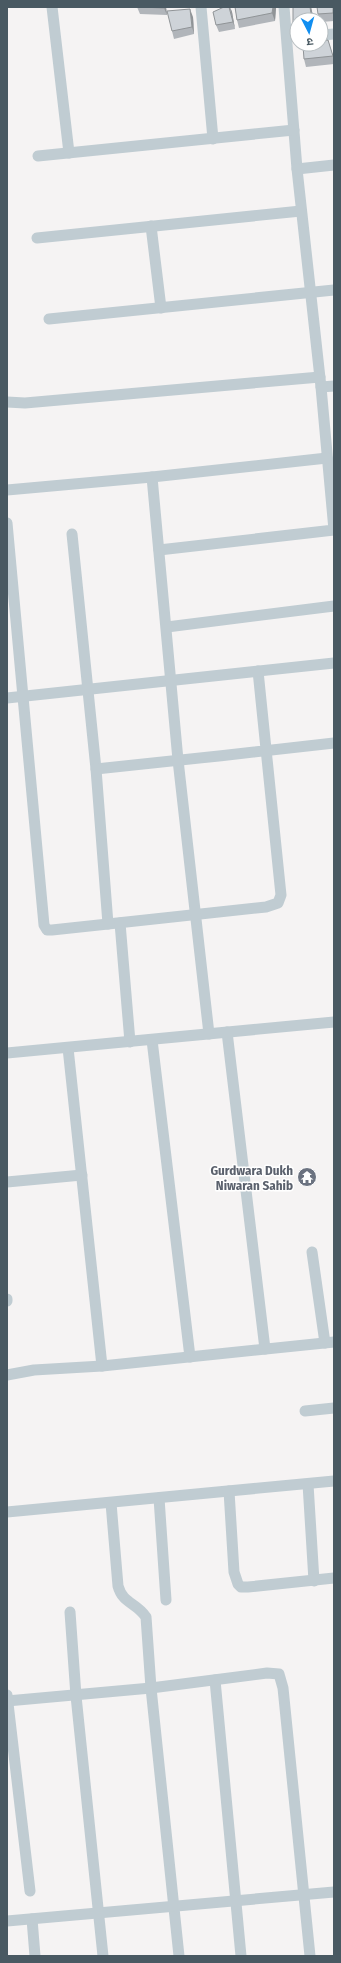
<svg xmlns="http://www.w3.org/2000/svg" width="341" height="1963" viewBox="0 0 341 1963" font-family="'Fira Sans Condensed','Noto Sans Devanagari',sans-serif">
<rect width="100%" height="100%" fill="#f5f3f3"/>
<g fill="none" stroke-linecap="round" stroke-linejoin="round">
<g stroke="#c0ccd2" stroke-width="11">
<polyline points="52,7 69,153"/>
<polyline points="201,7 213,139"/>
<polyline points="284,7 297,169 334,165"/>
<polyline points="321,35 334,34"/>
<polyline points="38,156 294,130"/>
<polyline points="297,169 321,387 334,386"/>
<polyline points="151,226 161,308"/>
<polyline points="37,238 301,211"/>
<polyline points="49,319 334,290"/>
<polyline points="7,402 25,403 320,377"/>
<polyline points="7,490 152,477"/>
<polyline points="7,523 44,925 47,930 52,930 108,924"/>
<polyline points="72,534 96,769"/>
<polyline points="159,550 334,530 321,387"/>
<polyline points="167,627 334,606"/>
<path d="M258,671L281,895L278,903L266,907L108,924L96,769C175,761 255,752 334,743"/>
<polyline points="7,698 334,663"/>
<polyline points="120,923 130,1042"/>
<polyline points="227,1032 265,1349"/>
<polyline points="209,1034 178,760 152,477 327,458"/>
<polyline points="152,1040 190,1357"/>
<polyline points="68,1048 102,1366"/>
<polyline points="7,1053 334,1022"/>
<polyline points="7,1182 82,1175"/>
<polyline points="312,1252 325,1343"/>
<polyline points="7,1299 7,1301"/>
<polyline points="7,1375 34,1370 102,1366 334,1342"/>
<polyline points="305,1411 334,1408"/>
<polyline points="308,1484 314,1581"/>
<polyline points="229,1491 234,1572 238,1584 241,1587 248,1587 334,1578"/>
<polyline points="159,1498 166,1600"/>
<path d="M111,1503L118,1586C123,1604 136,1602 146,1617L151,1688L179,1956"/>
<polyline points="7,1512 334,1481"/>
<polyline points="70,1612 76,1696 103,1956"/>
<polyline points="215,1680 241,1956"/>
<polyline points="7,1695 30,1891"/>
<polyline points="7,1701 151,1688 267,1673 279,1674 283,1688 310,1956"/>
<polyline points="32,1919 35,1956"/>
<polyline points="7,1921 334,1892"/>
</g>
</g>
<g fill="#b1b5ba">
<polygon points="137,7 166,7 167,15 140,14"/>
<polygon points="230,7 232,12 235,29 219,32 216,25"/>
<polygon points="235,7 276,7 276,8 275,21 239,28 237,20"/>
<polygon points="311,7 314,20 297,20 297,30 296,30 293,23"/>
<polygon points="334,7 334,21 321,22 321,20 320,20 318,14"/>
<polygon points="193,17 194,34 174,39 172,31"/>
<polygon points="328,40 334,59 334,64 306,67 304,59"/>
</g>
<g fill="#909497">
<polygon points="164,7 166,7 167,15 164,8"/>
<polygon points="230,7 232,12 235,29 233,22"/>
<polygon points="273,7 276,7 276,8 275,21 272,13"/>
<polygon points="310,7 311,7 314,20 312,20"/>
<polygon points="190,9 193,17 194,34 192,27"/>
</g>
<g fill="#ced3d8" stroke="#909497">
<polygon points="140,7 164,7 164,8"/>
<polygon points="224,7 229,7 233,22 216,25 213,12"/>
<polygon points="235,7 273,7 272,13 237,20"/>
<polygon points="293,7 310,7 312,20 297,20 297,22 293,23"/>
<polygon points="317,7 333,7 333,13 318,14"/>
<polygon points="190,9 192,27 172,31 167,11"/>
<polygon points="328,40 333,56 304,59 303,46 311,44 321,44 321,42"/>
</g>
<defs>
<g id="temple-disc" transform="scale(1)"><circle r="9.5" fill="#6b7280" stroke="#fff"/><path d="M0-6L5-2H3V0L6.5 2.5H4V6H1.5V3h-3V6H-4V2.5H-6.5L-3 0V-2H-5Z" fill="#fff"/></g>
</defs>
<g fill-rule="evenodd">
<use href="#temple-disc" x="307" y="1177"/>
</g>
<g text-anchor="middle" stroke-width="3" stroke-linejoin="round" paint-order="stroke">
<g font-size="13" font-weight="bold" fill="#5b616d" stroke="#fff" text-anchor="end">
<text x="293" y="1175">Gurdwara Dukh<tspan x="293" dy="15">Niwaran Sahib</tspan></text>
</g>
</g>
<rect width="341" height="1963" fill="none" stroke="#495962" stroke-width="16"/>
<g transform="translate(309 32) rotate(174)"><circle r="19" fill="#ffffff" stroke="#b6bdc0"/>
<path d="M0-3L7 15L0 10L-7 15Z" fill="#118ef0"/>
<text y="-6" font-size="11" font-weight="bold" text-anchor="middle" fill="#495962">उ</text>
</g>
</svg>
